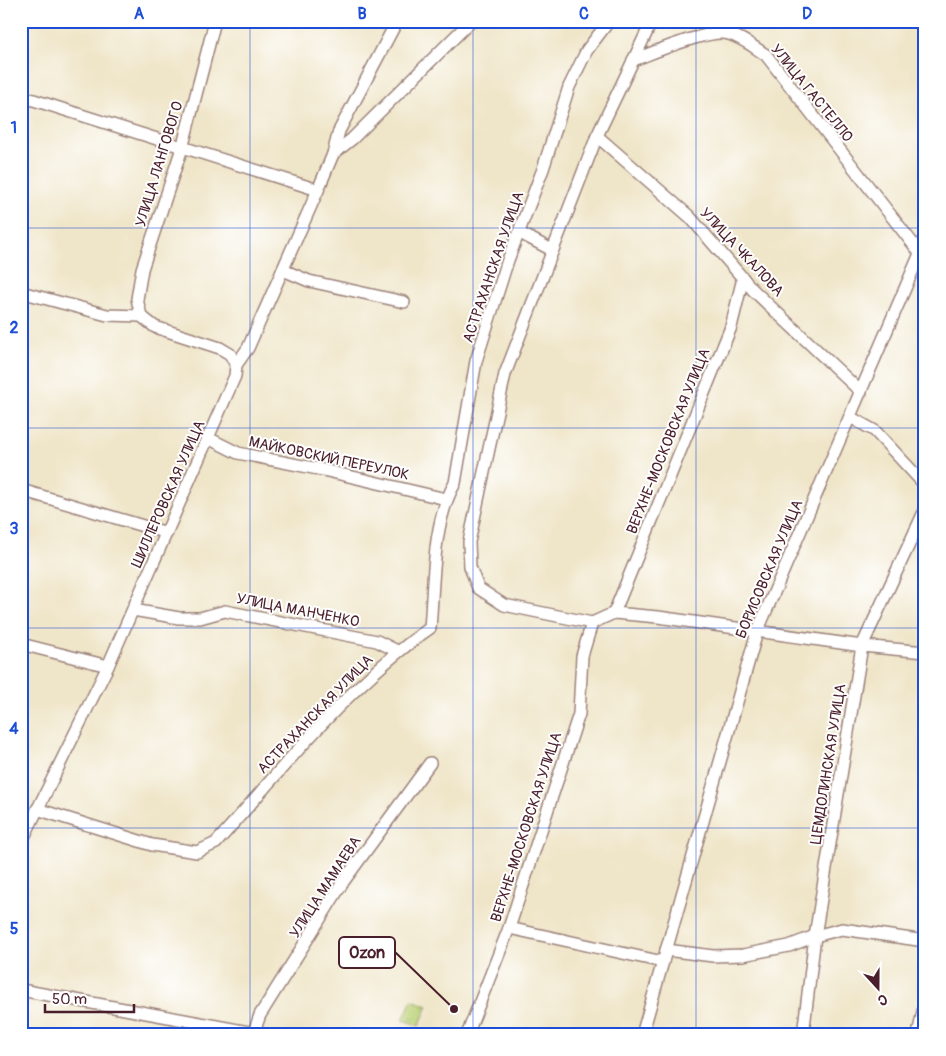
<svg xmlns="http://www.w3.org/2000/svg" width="946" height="1056" viewBox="0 0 946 1056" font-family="Pangolin,sans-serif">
<defs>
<pattern id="park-tufts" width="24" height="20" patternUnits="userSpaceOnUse" patternTransform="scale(1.25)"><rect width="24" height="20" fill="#bbd277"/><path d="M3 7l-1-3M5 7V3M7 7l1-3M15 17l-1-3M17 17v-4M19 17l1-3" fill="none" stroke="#a2b467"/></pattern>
</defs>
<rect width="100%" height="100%" fill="#fff"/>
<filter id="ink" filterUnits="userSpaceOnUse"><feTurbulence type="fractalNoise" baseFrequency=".02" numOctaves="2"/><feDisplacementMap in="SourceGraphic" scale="10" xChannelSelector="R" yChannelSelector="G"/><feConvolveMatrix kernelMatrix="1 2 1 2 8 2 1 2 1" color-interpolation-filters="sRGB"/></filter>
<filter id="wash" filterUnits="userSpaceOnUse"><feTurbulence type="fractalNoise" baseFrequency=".0096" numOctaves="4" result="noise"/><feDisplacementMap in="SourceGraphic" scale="20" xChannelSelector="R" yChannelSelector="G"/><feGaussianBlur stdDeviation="1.12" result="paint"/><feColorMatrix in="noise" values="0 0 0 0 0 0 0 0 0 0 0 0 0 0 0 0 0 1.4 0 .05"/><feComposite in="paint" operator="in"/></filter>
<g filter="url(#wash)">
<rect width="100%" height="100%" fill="#efe5c8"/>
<polygon fill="url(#park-tufts)" stroke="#827851" points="412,1000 428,1006 419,1026 403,1020"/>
</g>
<g filter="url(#ink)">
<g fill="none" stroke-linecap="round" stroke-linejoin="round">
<g stroke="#9c827a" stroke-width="14">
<g id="minor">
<polyline points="652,21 597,136 505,374 469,542 470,567 478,588 504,605 592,623 614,613 658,617 862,646 925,652"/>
<path d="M633,60C653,53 710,28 729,34C743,38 755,48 766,55L924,258"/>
<polyline points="21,96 318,190"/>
<polyline points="597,136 690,217 753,290 861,392"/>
<polyline points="333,154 352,139 471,21"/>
<polyline points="520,233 552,250"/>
<polyline points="283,270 309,281 404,302"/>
<polyline points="21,292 107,315 141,316 155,327 220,348 230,354 236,365"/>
<polyline points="141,316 137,299 142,269 183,145 215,21"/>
<polyline points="850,417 875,431 925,485"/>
<polyline points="208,438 238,453 323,470 446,499"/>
<polyline points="21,490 167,533"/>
<polyline points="133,610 179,618 200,618 225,611 377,641 397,651"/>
<polyline points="614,613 731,327 743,278"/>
<polyline points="21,644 108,666"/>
<path d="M37,809L152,845L197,852L216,843C283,768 347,686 430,628C434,582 432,523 455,483L476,361L508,260L543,169L569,87L587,50L609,21"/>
<polyline points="21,843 108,666 235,376 236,365 248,348 318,190 333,154 339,131 397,21"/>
<polyline points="509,928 663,962"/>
<polyline points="666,950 713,956 743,955 789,946 815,936 842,929 925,941"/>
<polyline points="21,990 266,1035"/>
<polyline points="254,1032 260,1015 343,882 430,763"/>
<polyline points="467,1035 509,928 579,714 582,656 592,623"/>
<polyline points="642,1035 757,632 925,242"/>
<polyline points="803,1035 815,936 862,646 925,510"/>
<polyline points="918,1035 925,1002"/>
</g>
</g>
<use href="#minor" stroke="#fff" stroke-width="11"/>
</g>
</g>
<path fill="none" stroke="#1d4ed8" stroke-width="1" stroke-opacity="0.55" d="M250,21V1035M473,21V1035M696,21V1035M21,228H925M21,428H925M21,628H925M21,828H925"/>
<g text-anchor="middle" stroke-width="4" stroke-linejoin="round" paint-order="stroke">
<g font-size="15" fill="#4a1f2b" stroke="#fff">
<text transform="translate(812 93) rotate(51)" y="5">УЛИЦА ГАСТЕЛЛО</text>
<text transform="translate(159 164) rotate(-73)" y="5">УЛИЦА ЛАНГОВОГО</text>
<text transform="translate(742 252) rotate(47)" y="5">УЛИЦА ЧКАЛОВА</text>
<text transform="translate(493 267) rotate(-71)" y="5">АСТРАХАНСКАЯ УЛИЦА</text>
<text transform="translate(668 441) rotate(-68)" y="5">ВЕРХНЕ-МОСКОВСКАЯ УЛИЦА</text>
<text transform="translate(329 458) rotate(12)" y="5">МАЙКОВСКИЙ ПЕРЕУЛОК</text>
<text transform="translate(168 494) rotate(-66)" y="5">ШИЛЛЕРОВСКАЯ УЛИЦА</text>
<text transform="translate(769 569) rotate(-67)" y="5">БОРИСОВСКАЯ УЛИЦА</text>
<text transform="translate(298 610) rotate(11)" y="5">УЛИЦА МАНЧЕНКО</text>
<text transform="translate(315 714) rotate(-46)" y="5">АСТРАХАНСКАЯ УЛИЦА</text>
<text transform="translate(828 764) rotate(-81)" y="5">ЦЕМДОЛИНСКАЯ УЛИЦА</text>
<text transform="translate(526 827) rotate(-72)" y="5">ВЕРХНЕ-МОСКОВСКАЯ УЛИЦА</text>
<text transform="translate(325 887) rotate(-57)" y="5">УЛИЦА МАМАЕВА</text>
</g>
</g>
<path fill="none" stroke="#4a1f2b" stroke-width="2" d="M454 1009L395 952"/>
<circle fill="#4a1f2b" stroke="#fff" stroke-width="2" cx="454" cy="1009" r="5"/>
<rect fill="#fff" stroke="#4a1f2b" stroke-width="2" x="339" y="937" width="56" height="31" rx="5"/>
<g font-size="16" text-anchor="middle" font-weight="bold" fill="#4a1f2b">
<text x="367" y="958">Ozon</text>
</g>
<rect width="946" height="1056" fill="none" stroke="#fff" stroke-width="55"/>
<g transform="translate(878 988) rotate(159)" stroke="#ffffff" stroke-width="4" paint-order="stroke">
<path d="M0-4L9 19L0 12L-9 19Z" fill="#4a1f2b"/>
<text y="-8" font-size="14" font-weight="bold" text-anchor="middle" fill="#4a1f2b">С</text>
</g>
<path d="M45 1004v8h89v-8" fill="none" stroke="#4a1f2b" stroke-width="2.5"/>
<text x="52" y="1004" font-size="15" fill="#4a1f2b" stroke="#ffffff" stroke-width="4" paint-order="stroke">50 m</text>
<rect x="28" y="28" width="890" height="1000" fill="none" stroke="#1d4ed8" stroke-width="2"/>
<g font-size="16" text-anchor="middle" font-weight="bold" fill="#1d4ed8">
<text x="139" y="19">A</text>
<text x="362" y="19">B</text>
<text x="584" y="19">C</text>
<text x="807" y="19">D</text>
<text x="14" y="133">1</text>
<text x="14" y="333">2</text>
<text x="14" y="534">3</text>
<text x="14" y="734">4</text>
<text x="14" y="934">5</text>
</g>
</svg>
